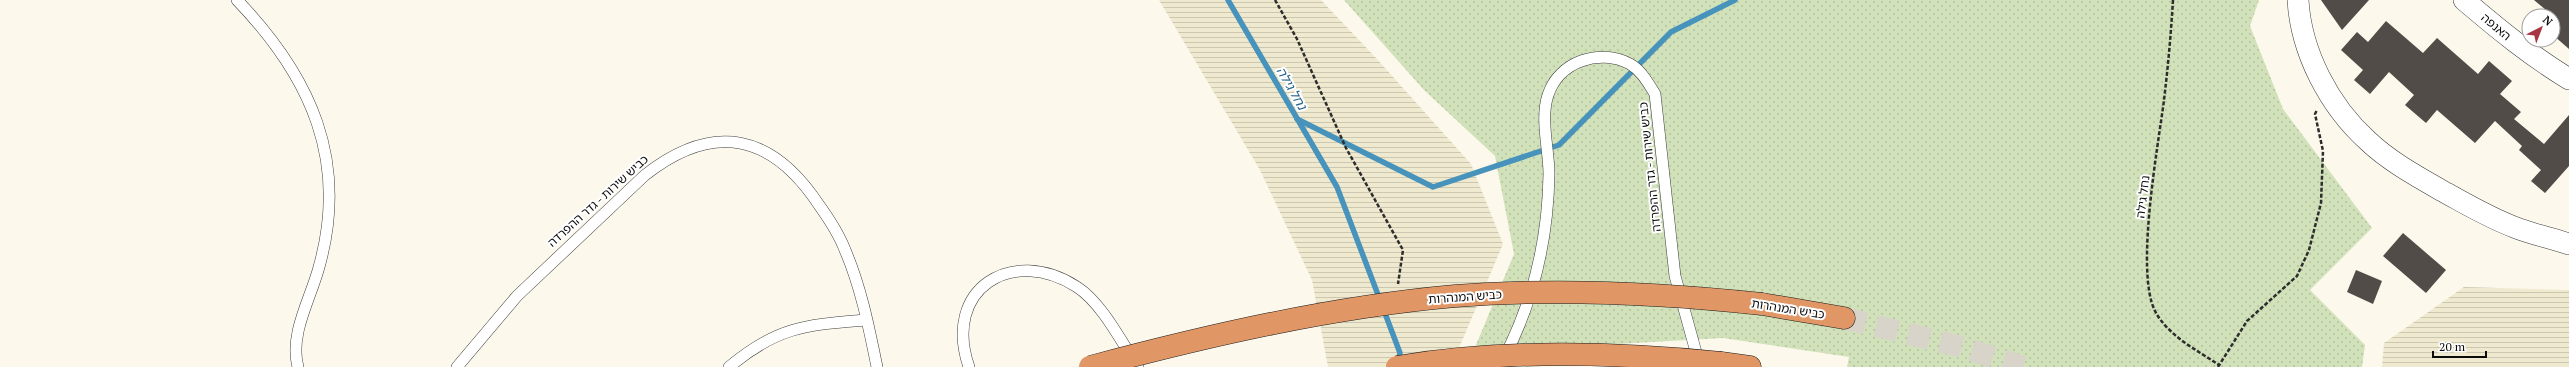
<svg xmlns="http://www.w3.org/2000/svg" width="2569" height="367" viewBox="0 0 2569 367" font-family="'PT Serif','Noto Sans Hebrew',serif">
<defs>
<pattern id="farmland-rules" width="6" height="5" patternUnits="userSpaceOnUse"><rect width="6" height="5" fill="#efeacf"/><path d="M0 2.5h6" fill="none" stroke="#ccc7b0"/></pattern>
<pattern id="grass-dots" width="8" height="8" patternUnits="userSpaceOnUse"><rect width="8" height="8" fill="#d1e2ba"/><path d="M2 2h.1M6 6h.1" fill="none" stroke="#b2c19f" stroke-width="1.8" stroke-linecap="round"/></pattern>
</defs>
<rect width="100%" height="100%" fill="#fcf8eb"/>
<g fill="url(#farmland-rules)">
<polygon points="1159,0 1321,0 1377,59 1471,164 1503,244 1451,367 1328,367 1312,280 1260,170"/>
<polygon points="2464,287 2569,290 2569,367 2382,367 2384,343"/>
</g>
<polygon fill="url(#grass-dots)" points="1344,0 2259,0 2250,26 2283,109 2372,228 2310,290 2365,345 2362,367 1847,367 1849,357 1723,338 1473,352 1514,254 1495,156 1424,90"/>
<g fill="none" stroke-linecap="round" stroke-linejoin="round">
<g stroke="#4793bb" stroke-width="5.5">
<polyline points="1228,0 1337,187 1380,300"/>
<polyline points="1297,119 1433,187 1559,145 1671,32 1735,0"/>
<polyline points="1383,308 1400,353 1398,362"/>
</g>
</g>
<g fill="#524c49">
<polygon points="2321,0 2369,0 2342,30"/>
<polygon points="2534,0 2569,0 2569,49 2553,35 2553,16"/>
<polygon points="2386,21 2423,53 2437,38 2478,74 2489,61 2512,81 2500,94 2521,112 2514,119 2544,144 2569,115 2569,166 2545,193 2531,181 2541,170 2519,150 2522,146 2495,121 2475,143 2437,110 2426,123 2405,105 2414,95 2389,72 2370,94 2354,80 2363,70 2341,50 2357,32 2368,42"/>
<polygon points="2403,233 2446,270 2426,293 2383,256"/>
<polygon points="2356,270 2382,281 2373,304 2347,292"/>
</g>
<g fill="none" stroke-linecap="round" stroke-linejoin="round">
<polyline stroke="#d8d4c9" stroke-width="22" stroke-dasharray="22 11" stroke-linecap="butt" points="1844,318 1962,347 2023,367"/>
<g stroke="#3e3e3e" stroke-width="12">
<g id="lane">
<path d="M237,0C311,77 349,161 319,267C311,298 289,334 298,367"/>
<path d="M1504,358C1534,300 1548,239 1549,174C1549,150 1540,119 1548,95C1559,61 1600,48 1630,64C1642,71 1648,83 1655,94L1675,276L1699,363"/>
<path d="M457,367L517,296L645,175C714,121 772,134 819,205C829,219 839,234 845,250C861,287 869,328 877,367"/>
<path d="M729,367C778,326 806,325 866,320"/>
<path d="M969,367C942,289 1012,245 1077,287C1102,303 1122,343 1138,367"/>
</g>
</g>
<g stroke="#3e3e3e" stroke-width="22">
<g id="street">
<path d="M2298,0C2301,52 2329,106 2368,141C2390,162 2420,178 2446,193C2468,205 2490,218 2514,227C2531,234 2551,238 2569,244"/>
<path d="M2464,0C2498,29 2531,56 2569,79"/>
</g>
</g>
<g stroke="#1c1c1c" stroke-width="23">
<g id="highway">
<polyline points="1762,304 1844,318"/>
<polyline points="1721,363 1750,367"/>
</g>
</g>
<g stroke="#2d2d2d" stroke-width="2.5" stroke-dasharray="4 2" stroke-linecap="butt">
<polyline points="1275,0 1297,39 1346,148 1403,250 1398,284"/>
<path d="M2173,0C2171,33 2168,67 2164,100C2158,147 2135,271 2155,311C2168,336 2197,350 2219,365"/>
<polyline points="2218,367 2247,321 2297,276 2309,250 2321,203 2323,151 2315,114 2317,110"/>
</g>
<use href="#lane" stroke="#fff" stroke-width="11"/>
<use href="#street" stroke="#fff" stroke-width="21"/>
<use href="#highway" stroke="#e19665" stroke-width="22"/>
<g stroke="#1c1c1c" stroke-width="23" stroke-linecap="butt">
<g id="highway-bridge">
<path d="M1090,367C1210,335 1332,307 1455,296C1558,288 1661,293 1762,304"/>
<path d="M1397,367C1504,349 1614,352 1721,363"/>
</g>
</g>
<use href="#highway-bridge" stroke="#e19665" stroke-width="22"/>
</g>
<g text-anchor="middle" stroke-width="4" stroke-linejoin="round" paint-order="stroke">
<g font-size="12" fill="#0b0b0b" stroke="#fff">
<text transform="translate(2496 27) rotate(40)" y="4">האנפה</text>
<text transform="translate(1650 167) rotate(-96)" y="4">כביש שירות - גדר ההפרדה</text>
<text transform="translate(2143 197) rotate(-83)" y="4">נחל גילה</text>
<text transform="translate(598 201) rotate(-42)" y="4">כביש שירות - גדר ההפרדה</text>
<text transform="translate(1465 297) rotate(-4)" y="4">כביש המנהרות</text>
<text transform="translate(1788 309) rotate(9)" y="4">כביש המנהרות</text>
</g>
<g font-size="13" font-style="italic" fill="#25658b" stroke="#fff">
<text transform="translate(1292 88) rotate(60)" y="5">נחל גילה</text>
</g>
</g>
<g transform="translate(2541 28) rotate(42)"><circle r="19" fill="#ffffff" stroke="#9d9d9d"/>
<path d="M0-3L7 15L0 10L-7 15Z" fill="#a83642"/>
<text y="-6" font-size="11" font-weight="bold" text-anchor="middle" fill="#0b0b0b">N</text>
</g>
<path d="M2433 351v6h53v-6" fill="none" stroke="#0b0b0b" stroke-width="2"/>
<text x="2439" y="351" font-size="12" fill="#0b0b0b" stroke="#ffffff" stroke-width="3" paint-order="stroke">20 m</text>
</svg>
